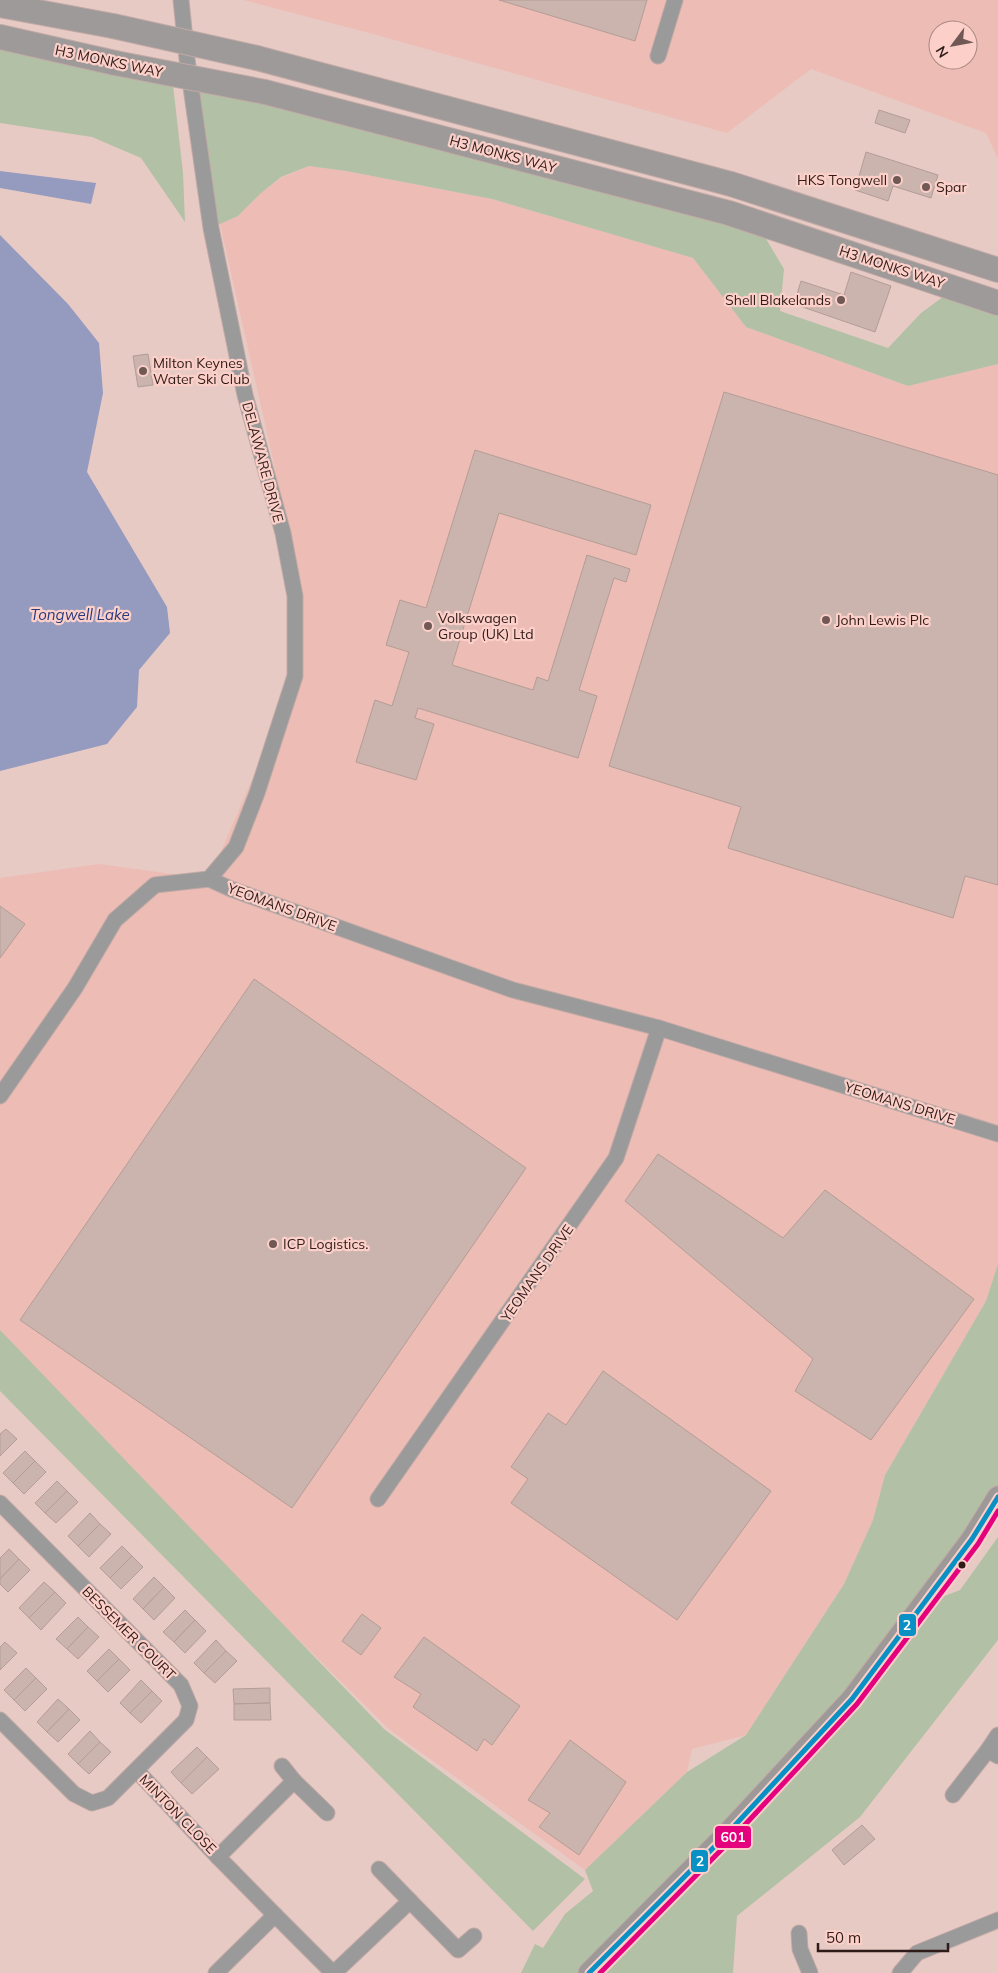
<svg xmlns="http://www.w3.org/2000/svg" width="998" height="1973" viewBox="0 0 998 1973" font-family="Mulish,sans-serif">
<rect width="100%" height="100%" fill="#e8cac5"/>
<g fill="#ecbcb5" fill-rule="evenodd">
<path d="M244,0H998V159L986,133L811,69L727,133L373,34ZM938,30H968V60H938Z"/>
<polygon points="309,166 346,171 492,199 693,258 746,327 908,386 998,364 998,1264 986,1301 885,1475 873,1520 844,1584 746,1735 692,1749 687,1772 585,1870 390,1730 40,1384 0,1336 0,878 99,864 209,879 296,678 274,464 220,224 238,216 260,194 281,178"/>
</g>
<g fill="#b2c1a6">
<polygon points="0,37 172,76 183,173 185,222 141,158 92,137 0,123"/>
<polygon points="189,77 756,222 784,269 780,311 888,348 921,313 955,288 998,303 998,364 908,386 746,327 693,258 492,199 346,171 309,166 281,177 260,194 238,216 211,228"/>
<polygon points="998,1264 998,1497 924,1604 960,1590 998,1537 998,1640 860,1817 737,1916 733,1973 521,1973 535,1944 543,1948 565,1914 593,1891 585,1870 687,1772 746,1735 844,1584 873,1520 885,1475 986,1301"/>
<polygon points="0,1330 384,1729 585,1879 533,1931 0,1391"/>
</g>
<g fill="#959abf">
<polygon points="0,171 96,183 91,204 0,188"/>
<polygon points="0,235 68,304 99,343 103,393 87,472 167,607 170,633 139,670 137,707 107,744 0,771"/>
</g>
<g fill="#cbb4ad" stroke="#b39d96">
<polygon points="499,0 647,0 635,41"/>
<polygon points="879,110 910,120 905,133 875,123"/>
<polygon points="866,152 938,175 931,198 893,186 888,201 855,190"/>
<polygon points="851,272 891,286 875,332 794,304 801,281 844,295"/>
<polygon points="148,354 153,385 138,387 133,356"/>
<polygon points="724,392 998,475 998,885 965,876 953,918 728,848 741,807 609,766"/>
<polygon points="475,450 651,505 636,555 499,513 452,665 533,690 537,677 548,681 587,555 630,569 626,582 614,578 579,690 597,696 578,758 418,708 415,718 434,724 416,780 356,762 375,700 392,706 409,652 386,645 400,600 426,608"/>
<polygon points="0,906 25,924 0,958"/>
<polygon points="254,979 526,1168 292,1508 20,1320"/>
<polygon points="658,1154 783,1238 825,1190 974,1299 871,1440 795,1391 813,1359 625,1201"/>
<polygon points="603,1371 771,1491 677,1620 511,1503 528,1479 511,1467 548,1413 566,1425"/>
<polygon points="6,1429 17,1439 0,1456 0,1434"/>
<polygon points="25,1451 35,1461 13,1483 3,1473"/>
<polygon points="35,1461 46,1472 24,1494 13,1483"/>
<polygon points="57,1481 67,1491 45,1513 35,1503"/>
<polygon points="67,1491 78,1502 56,1523 45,1513"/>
<polygon points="90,1513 100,1524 78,1546 68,1536"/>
<polygon points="100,1524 111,1534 89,1557 78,1546"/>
<polygon points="122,1546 132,1556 110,1578 100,1568"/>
<polygon points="9,1549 19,1559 0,1579 0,1558"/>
<polygon points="132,1556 143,1567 121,1589 110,1578"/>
<polygon points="19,1559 30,1570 8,1592 0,1584 0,1579"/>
<polygon points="154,1577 164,1587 143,1609 133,1599"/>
<polygon points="44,1582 55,1592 29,1618 19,1608"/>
<polygon points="164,1587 175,1598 154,1620 143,1609"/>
<polygon points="55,1592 66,1603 41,1630 29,1618"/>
<polygon points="185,1610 195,1620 174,1642 163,1632"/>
<polygon points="362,1614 381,1628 361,1655 342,1641"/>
<polygon points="78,1617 88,1627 67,1649 56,1639"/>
<polygon points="195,1620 206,1631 185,1653 174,1642"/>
<polygon points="88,1627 99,1637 78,1659 67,1649"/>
<polygon points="424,1637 520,1706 492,1745 484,1739 477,1751 413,1707 421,1694 394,1677"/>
<polygon points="216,1640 226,1651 204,1673 194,1663"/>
<polygon points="5,1642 17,1653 0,1670 0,1647"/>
<polygon points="109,1649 119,1659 97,1681 87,1671"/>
<polygon points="226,1651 237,1661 215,1683 204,1673"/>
<polygon points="119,1659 130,1670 108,1692 97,1681"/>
<polygon points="26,1668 36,1678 14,1700 4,1690"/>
<polygon points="36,1678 47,1689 25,1711 14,1700"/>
<polygon points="141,1680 152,1691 130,1713 120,1703"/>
<polygon points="270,1688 270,1703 234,1704 233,1689"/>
<polygon points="152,1691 162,1701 141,1723 130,1713"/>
<polygon points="58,1699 69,1709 47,1732 37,1722"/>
<polygon points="270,1703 271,1720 234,1720 234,1704"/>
<polygon points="69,1709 80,1720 58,1742 47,1732"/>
<polygon points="90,1731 100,1742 78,1764 68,1754"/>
<polygon points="570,1740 626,1782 579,1855 539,1827 550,1813 528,1800"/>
<polygon points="100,1742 111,1752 89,1774 78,1764"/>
<polygon points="197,1747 207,1757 181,1783 171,1772"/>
<polygon points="207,1757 219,1769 192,1794 181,1783"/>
<polygon points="862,1825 875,1839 844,1865 832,1850"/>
</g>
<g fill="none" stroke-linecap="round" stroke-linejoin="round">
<g stroke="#c1a9a5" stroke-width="17">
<g id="street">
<polyline points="181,0 187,59 211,228 245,395 283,533 295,596 295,676 257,793 236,847 209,879"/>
<polyline points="658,56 675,0"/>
<polyline points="0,1096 75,988 115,920 155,885 209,879 231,889 513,990 659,1028 998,1134"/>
<polyline points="378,1499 616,1158 659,1028"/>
<polyline points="0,1503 181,1685 190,1706 186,1720 108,1798 92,1803 74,1794 0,1720"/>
<polyline points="988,1750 998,1735"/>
<polyline points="282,1766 294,1781 327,1813"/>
<polyline points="137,1771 218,1857"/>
<polyline points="953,1795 988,1750 998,1756"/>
<polyline points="379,1869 410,1901"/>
<polyline points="275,1915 218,1857 294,1781"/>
<polyline points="799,1933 800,1949 810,1973"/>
<polyline points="216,1973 275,1915 333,1973"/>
<polyline points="334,1973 410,1901 458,1950 474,1936"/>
<polyline points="900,1973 917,1953 998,1920"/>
</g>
</g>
<g stroke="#c1a9a5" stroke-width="23">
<polyline id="secondary" points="589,1973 724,1837 852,1699 972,1539 998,1497"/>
</g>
<g stroke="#c1a9a5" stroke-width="26">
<g id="primary">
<polyline points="0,5 113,26"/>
<polyline points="0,37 115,63"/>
<polyline points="257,58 731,184 998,270"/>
<polyline points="265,92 729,213 998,303"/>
</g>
</g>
<use href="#street" stroke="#9a9a9a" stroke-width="15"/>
<use href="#secondary" stroke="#9c9998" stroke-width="21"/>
<use href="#primary" stroke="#9d9a99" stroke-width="24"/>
<g stroke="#c1a9a5" stroke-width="26" stroke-linecap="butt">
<g id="primary-bridge">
<polyline points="113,26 257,58"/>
<polyline points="115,63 265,92"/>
</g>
</g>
<use href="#primary-bridge" stroke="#9d9a99" stroke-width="24"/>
<g stroke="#fcd0c9" stroke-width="9">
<polyline id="bus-1" points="589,1973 724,1837 852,1699 972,1539 998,1497"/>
</g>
<g stroke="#fcd0c9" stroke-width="9">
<polyline id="bus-2" points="600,1973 729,1842 857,1704 978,1544 998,1511"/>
</g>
<use href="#bus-1" stroke="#0990c4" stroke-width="5"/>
<use href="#bus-2" stroke="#e5007d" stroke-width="5"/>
</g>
<g fill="#705855" stroke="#fcd0c9" stroke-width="2">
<circle cx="897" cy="180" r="5"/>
<circle cx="926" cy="187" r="5"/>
<circle cx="841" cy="300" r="5"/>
<circle cx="143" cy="371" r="5"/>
<circle cx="826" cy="620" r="5"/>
<circle cx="428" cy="626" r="5"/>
<circle cx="273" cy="1244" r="5"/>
</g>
<circle fill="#2f1b18" stroke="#fcd0c9" stroke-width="2" cx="962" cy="1565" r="4.5"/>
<g text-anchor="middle" stroke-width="4.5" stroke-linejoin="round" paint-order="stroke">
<g font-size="14" fill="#2f1b18" stroke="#fcd0c9">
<text transform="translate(109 61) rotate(12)" y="5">H3 MONKS WAY</text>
<text transform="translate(503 154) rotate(15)" y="5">H3 MONKS WAY</text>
<text transform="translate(892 267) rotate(18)" y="5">H3 MONKS WAY</text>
<text transform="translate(263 462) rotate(75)" y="5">DELAWARE DRIVE</text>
<text transform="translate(282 907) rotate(20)" y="5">YEOMANS DRIVE</text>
<text transform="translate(900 1103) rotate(17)" y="5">YEOMANS DRIVE</text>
<text transform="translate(537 1273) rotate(-55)" y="5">YEOMANS DRIVE</text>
<text transform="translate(129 1633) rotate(45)" y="5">BESSEMER COURT</text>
<text transform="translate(178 1814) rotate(46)" y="5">MINTON CLOSE</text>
</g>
<g font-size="14" fill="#2f1b18" stroke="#fcd0c9" text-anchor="start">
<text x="887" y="185" text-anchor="end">HKS Tongwell</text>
<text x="936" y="192">Spar</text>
<text x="831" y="305" text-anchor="end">Shell Blakelands</text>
<text x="153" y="368">Milton Keynes<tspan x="153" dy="16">Water Ski Club</tspan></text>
<text x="438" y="623">Volkswagen<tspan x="438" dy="16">Group (UK) Ltd</tspan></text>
<text x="836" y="625">John Lewis Plc</text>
<text x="283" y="1249">ICP Logistics.</text>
</g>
<g font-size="15" font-style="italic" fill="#283a7e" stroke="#fcd0c9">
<text x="80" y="620">Tongwell Lake</text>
</g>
</g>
<g stroke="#fcd0c9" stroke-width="2">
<rect x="898" y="1613" width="19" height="24" rx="5" fill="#0990c4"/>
<rect x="714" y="1825" width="38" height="24" rx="5" fill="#e5007d"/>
<rect x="690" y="1849" width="19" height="24" rx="5" fill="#0990c4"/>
</g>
<g font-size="14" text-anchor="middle" font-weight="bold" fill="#fff">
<text x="907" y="1630">2</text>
<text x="733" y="1842">601</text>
<text x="700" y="1866">2</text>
</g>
<g transform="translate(953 45) rotate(238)"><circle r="24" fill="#fcd0c9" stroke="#aa8882"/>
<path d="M0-4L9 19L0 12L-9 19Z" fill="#705855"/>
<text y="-8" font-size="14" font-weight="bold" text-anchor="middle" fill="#2f1b18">N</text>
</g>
<path d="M818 1943v8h130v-8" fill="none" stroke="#2f1b18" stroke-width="2.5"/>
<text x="826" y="1943" font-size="15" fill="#2f1b18" stroke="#fcd0c9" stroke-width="4" paint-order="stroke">50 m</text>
</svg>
